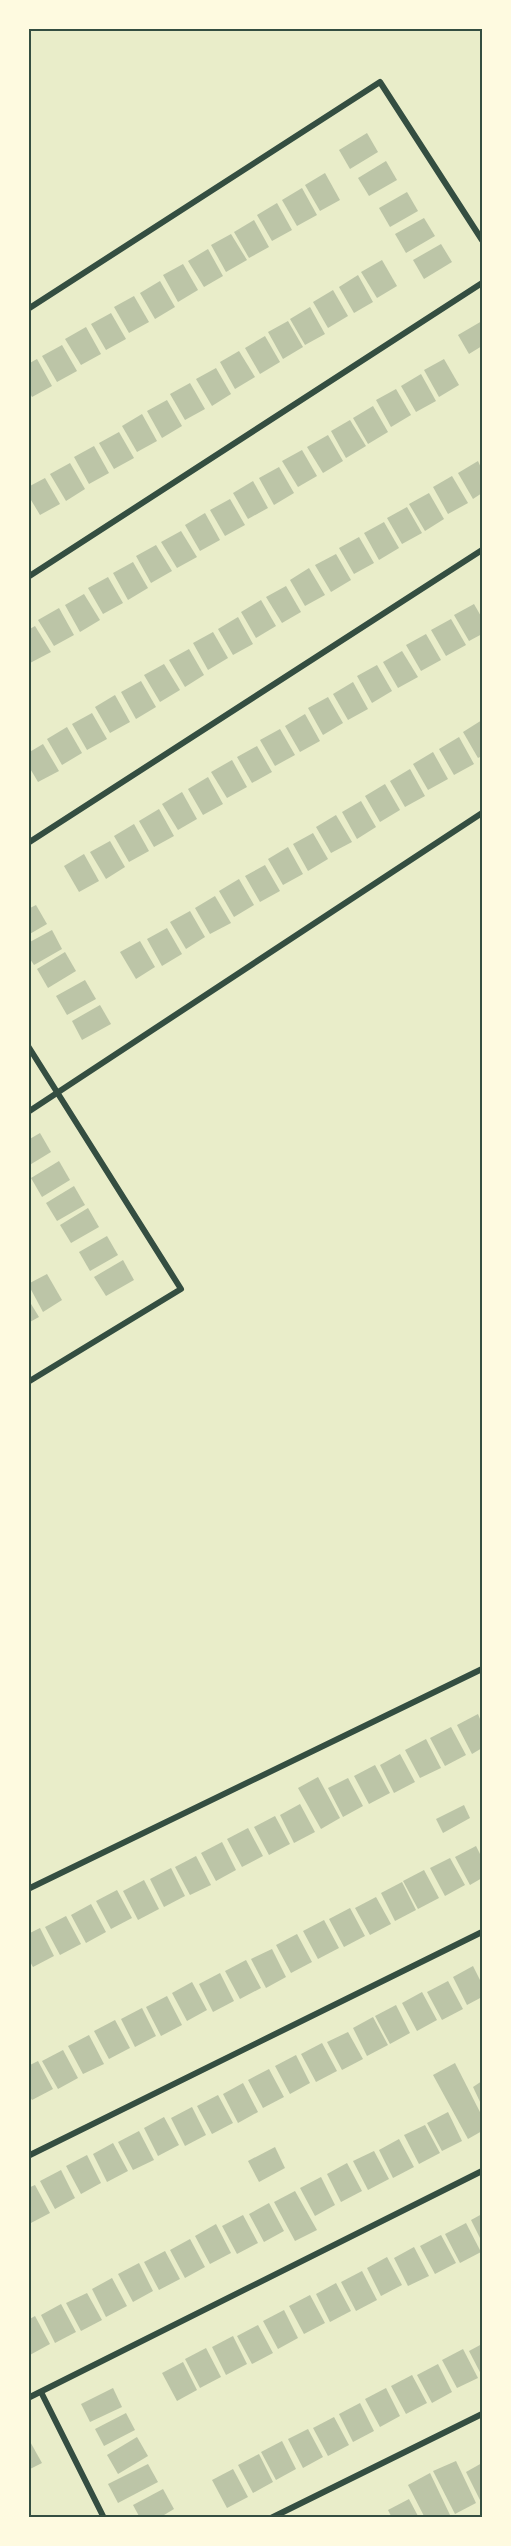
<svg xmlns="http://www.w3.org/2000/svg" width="511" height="2546" viewBox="0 0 511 2546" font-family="Literata,serif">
<rect width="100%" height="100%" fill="#e9edc9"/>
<g fill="#bcc5a7">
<polygon points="367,133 378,152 350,169 339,150"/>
<polygon points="386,161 397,180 369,196 358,178"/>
<polygon points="325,173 340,200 320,211 305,185"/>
<polygon points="302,188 317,215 297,226 282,200"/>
<polygon points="407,192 418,211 390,227 379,208"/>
<polygon points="277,203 292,230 272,241 257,215"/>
<polygon points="424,218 435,236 406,253 395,234"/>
<polygon points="254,220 269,247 249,258 234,232"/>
<polygon points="231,234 247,260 226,272 211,245"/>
<polygon points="441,244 452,262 424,279 413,260"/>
<polygon points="208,249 223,276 204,287 188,261"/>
<polygon points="382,260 397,286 377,298 361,272"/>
<polygon points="183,264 198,290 178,302 163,275"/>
<polygon points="358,275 373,302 354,313 339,287"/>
<polygon points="160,281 175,307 155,319 140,293"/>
<polygon points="333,290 348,316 328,328 313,302"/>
<polygon points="134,296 149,322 129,333 114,307"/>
<polygon points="310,307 325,334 305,345 290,319"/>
<polygon points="111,313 126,339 106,350 91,324"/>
<polygon points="288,321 303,347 283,359 268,332"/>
<polygon points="482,321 482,346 469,354 458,335"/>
<polygon points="86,327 101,354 81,365 65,339"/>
<polygon points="265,336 280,362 260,374 245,348"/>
<polygon points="62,345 77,371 57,382 42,356"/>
<polygon points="239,351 255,377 235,389 220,362"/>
<polygon points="37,359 52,386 32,397 28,390 28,364"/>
<polygon points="444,359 459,385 439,397 424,370"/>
<polygon points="216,368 231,394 212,406 196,379"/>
<polygon points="421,374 436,401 416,412 401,386"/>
<polygon points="190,383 205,409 185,420 170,394"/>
<polygon points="396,389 411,415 391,427 376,400"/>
<polygon points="167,400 182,426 162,438 147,411"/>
<polygon points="373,406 388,432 368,444 353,418"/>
<polygon points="142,414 157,441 137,452 122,426"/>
<polygon points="350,420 366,446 346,458 331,431"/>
<polygon points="119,432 134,458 114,469 99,443"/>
<polygon points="328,435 343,461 323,473 307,447"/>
<polygon points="94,446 109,473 89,484 74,457"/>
<polygon points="302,450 317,476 298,487 282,461"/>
<polygon points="478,461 482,470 482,493 473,499 458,473"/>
<polygon points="70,463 85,489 66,501 50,474"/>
<polygon points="279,467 294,493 274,505 259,478"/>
<polygon points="452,476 468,503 448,514 433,487"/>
<polygon points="45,478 60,504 40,515 28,495 28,487"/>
<polygon points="253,481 268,508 248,519 233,493"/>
<polygon points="429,493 444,519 425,531 409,504"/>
<polygon points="230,499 245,525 225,536 210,510"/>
<polygon points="407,507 422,533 402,544 387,518"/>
<polygon points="205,513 220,540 200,551 185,525"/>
<polygon points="384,522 399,548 379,560 364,533"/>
<polygon points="181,531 197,557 177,568 161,542"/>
<polygon points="359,537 374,563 354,574 339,548"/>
<polygon points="156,545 172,571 151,583 136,556"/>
<polygon points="336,554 351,580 331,592 315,565"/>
<polygon points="133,562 148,588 128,600 113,573"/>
<polygon points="309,568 325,595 305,606 290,580"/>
<polygon points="108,577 123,603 103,614 88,588"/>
<polygon points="286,586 301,612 282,623 266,597"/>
<polygon points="84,594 100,620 80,632 65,605"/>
<polygon points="261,600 276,626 256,638 241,612"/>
<polygon points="474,604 482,618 482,634 469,641 454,615"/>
<polygon points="59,608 74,635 54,646 38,620"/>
<polygon points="238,617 253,644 233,655 218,629"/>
<polygon points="451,619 466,645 446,656 431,630"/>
<polygon points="35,626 51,652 30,663 28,630"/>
<polygon points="213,632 228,658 208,670 193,643"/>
<polygon points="426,634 441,660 421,671 406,645"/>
<polygon points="189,649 204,675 185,687 169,660"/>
<polygon points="402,651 418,677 398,688 383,662"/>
<polygon points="164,664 180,690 160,702 144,675"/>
<polygon points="377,665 392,691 372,703 357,676"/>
<polygon points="141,681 156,707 136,719 121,692"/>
<polygon points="353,682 368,709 348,720 333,694"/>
<polygon points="115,695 130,722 110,733 95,707"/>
<polygon points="328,697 343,723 323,735 308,708"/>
<polygon points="92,713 107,739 87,750 72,724"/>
<polygon points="305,714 320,741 300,752 285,726"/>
<polygon points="482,720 482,756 478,758 463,732"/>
<polygon points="67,727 82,753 62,765 47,739"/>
<polygon points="280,729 295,755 275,766 260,740"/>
<polygon points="459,737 474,764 454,775 439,749"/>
<polygon points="43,744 59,771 38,782 28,765 28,753"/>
<polygon points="257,746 272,772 252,783 237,757"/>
<polygon points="433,752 448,779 428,790 413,764"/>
<polygon points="232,760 247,787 227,798 211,772"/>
<polygon points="410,769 425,796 405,807 390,781"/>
<polygon points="208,777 223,804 203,815 188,789"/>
<polygon points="385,784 400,810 380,822 365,796"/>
<polygon points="182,792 197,819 178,830 162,804"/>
<polygon points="361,801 376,827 357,839 342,812"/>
<polygon points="159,809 174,836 154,847 139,821"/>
<polygon points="336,815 352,842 331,853 316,827"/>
<polygon points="134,824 149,851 129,862 114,836"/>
<polygon points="313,833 328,859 308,871 293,844"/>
<polygon points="110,841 125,867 106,879 90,852"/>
<polygon points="288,847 303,874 283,885 268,859"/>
<polygon points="84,854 99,881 79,892 64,866"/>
<polygon points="265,865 280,891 260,902 245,876"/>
<polygon points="239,879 254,905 234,917 219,891"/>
<polygon points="215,896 231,923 210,934 195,908"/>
<polygon points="36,905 47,924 28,935 28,909"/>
<polygon points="190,911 205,937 186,949 170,922"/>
<polygon points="167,928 182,954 162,966 147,939"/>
<polygon points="52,930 62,949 34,965 28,956 28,943"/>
<polygon points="140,941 155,967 136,979 120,952"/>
<polygon points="65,952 76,971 48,988 37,969"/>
<polygon points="85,980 96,999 67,1015 56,996"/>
<polygon points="100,1005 111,1024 82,1040 72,1021"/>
<polygon points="40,1133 51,1152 28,1166 28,1140"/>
<polygon points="59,1161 70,1180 42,1197 31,1178"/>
<polygon points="74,1186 85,1205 57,1221 46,1203"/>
<polygon points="88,1208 99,1227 71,1243 60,1225"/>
<polygon points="107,1236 118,1255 90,1271 79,1252"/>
<polygon points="123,1260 134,1280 106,1296 94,1277"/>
<polygon points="47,1274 62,1300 43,1312 28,1284"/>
<polygon points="28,1299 39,1317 28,1323"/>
<polygon points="478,1714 482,1724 482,1748 472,1754 457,1725"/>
<polygon points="451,1727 466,1755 445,1766 430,1738"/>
<polygon points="426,1739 441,1768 420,1778 405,1750"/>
<polygon points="400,1754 415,1782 394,1793 380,1765"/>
<polygon points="375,1765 390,1793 369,1804 354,1776"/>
<polygon points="318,1777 340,1818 321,1829 298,1788"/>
<polygon points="348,1778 363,1806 343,1817 328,1788"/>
<polygon points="300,1804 315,1832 294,1843 280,1815"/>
<polygon points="464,1805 470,1818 443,1833 436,1819"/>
<polygon points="275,1816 290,1844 269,1855 254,1827"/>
<polygon points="248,1828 263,1856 242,1867 227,1839"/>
<polygon points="222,1842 236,1870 216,1881 201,1853"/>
<polygon points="476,1846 482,1858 482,1878 470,1885 455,1857"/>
<polygon points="196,1856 211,1885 190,1895 175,1867"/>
<polygon points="450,1858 465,1885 445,1896 430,1868"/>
<polygon points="171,1868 185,1896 164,1907 150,1879"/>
<polygon points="424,1870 439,1898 418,1909 403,1881"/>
<polygon points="144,1880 159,1909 138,1920 123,1891"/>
<polygon points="402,1882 416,1910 395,1921 381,1893"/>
<polygon points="117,1890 132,1918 111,1929 96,1901"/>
<polygon points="376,1897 391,1924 370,1935 355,1908"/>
<polygon points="91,1904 106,1932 86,1943 71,1915"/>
<polygon points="350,1908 365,1936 344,1947 329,1919"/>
<polygon points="66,1916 81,1944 60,1955 45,1927"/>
<polygon points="324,1920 339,1948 318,1959 303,1931"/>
<polygon points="40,1928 54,1956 33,1967 28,1958 28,1934"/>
<polygon points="297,1934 312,1962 291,1973 276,1945"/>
<polygon points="272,1949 286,1977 266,1988 251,1959"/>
<polygon points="246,1960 261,1988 240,1999 225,1971"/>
<polygon points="473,1966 482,1984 482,1997 467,2005 453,1977"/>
<polygon points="220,1973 234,2001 213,2012 199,1984"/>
<polygon points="448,1981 463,2009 442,2020 427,1992"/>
<polygon points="192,1982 207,2010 187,2021 172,1993"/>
<polygon points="422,1992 437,2020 417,2031 402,2003"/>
<polygon points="167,1996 182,2025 161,2036 146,2007"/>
<polygon points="396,2005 410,2033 390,2044 375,2016"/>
<polygon points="142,2008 156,2036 135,2047 121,2019"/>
<polygon points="373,2017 388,2045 367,2056 353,2028"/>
<polygon points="115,2020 130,2048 109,2059 94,2031"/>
<polygon points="348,2032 363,2059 342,2070 327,2042"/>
<polygon points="89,2035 104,2064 83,2074 68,2046"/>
<polygon points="322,2043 337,2071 316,2082 301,2054"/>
<polygon points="63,2050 78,2078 58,2089 42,2061"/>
<polygon points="296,2055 310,2083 290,2094 275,2066"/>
<polygon points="38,2061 53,2089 32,2100 28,2094 28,2066"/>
<polygon points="455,2063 482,2116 482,2131 468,2139 433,2075"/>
<polygon points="269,2069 284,2097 263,2108 248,2080"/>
<polygon points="482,2081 482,2106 473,2087"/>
<polygon points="243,2083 258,2112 238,2123 223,2094"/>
<polygon points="218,2095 233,2123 212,2134 197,2106"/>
<polygon points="192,2107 206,2135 185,2146 171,2118"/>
<polygon points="448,2112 462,2141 442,2151 427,2123"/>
<polygon points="164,2117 179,2145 158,2156 144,2128"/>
<polygon points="425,2125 440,2153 419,2164 404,2135"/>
<polygon points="139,2131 154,2160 133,2170 118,2142"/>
<polygon points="399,2139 414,2167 393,2178 379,2150"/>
<polygon points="113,2143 128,2171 107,2182 93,2154"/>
<polygon points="275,2147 285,2168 259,2182 248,2161"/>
<polygon points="374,2151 389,2179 368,2190 353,2161"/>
<polygon points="87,2155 101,2183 81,2194 66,2166"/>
<polygon points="347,2163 362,2191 341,2202 327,2174"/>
<polygon points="61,2170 75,2198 55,2209 40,2181"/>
<polygon points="321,2177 335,2205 315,2216 300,2188"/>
<polygon points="35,2185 50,2213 29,2224 28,2188"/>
<polygon points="295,2191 317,2230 295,2241 274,2202"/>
<polygon points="269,2203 284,2231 264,2242 249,2214"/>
<polygon points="482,2214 482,2242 471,2220"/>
<polygon points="243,2215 258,2243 237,2254 222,2226"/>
<polygon points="466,2223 481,2252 460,2263 445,2234"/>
<polygon points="216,2224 231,2253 210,2264 195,2236"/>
<polygon points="441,2235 456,2263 435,2274 420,2246"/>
<polygon points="190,2239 205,2267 185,2278 170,2250"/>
<polygon points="414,2247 429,2276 408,2286 394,2258"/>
<polygon points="165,2251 180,2279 159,2290 144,2262"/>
<polygon points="387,2257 402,2285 381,2296 367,2268"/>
<polygon points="139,2263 153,2291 133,2302 118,2274"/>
<polygon points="362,2271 377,2300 356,2311 341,2282"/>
<polygon points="112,2278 127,2306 106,2317 92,2289"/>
<polygon points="336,2283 351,2311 330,2322 316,2294"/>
<polygon points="87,2293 102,2320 81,2331 66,2303"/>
<polygon points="310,2295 325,2323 304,2334 289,2306"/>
<polygon points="61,2304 76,2332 55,2343 41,2315"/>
<polygon points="284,2310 298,2338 278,2349 263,2321"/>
<polygon points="35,2316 50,2344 28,2356 28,2320"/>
<polygon points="258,2325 273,2353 252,2364 237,2336"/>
<polygon points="233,2336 247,2364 226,2375 212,2347"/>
<polygon points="482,2344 482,2376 469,2351"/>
<polygon points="206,2348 221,2377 200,2388 185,2359"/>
<polygon points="463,2349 478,2378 457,2388 442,2360"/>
<polygon points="183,2362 197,2390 177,2401 162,2373"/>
<polygon points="438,2364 452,2392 432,2403 417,2375"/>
<polygon points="412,2375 427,2403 406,2414 391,2386"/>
<polygon points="113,2388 122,2407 90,2422 81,2404"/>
<polygon points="386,2388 400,2416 380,2427 365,2399"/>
<polygon points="360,2403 374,2431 353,2442 339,2414"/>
<polygon points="126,2413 135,2430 104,2446 95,2429"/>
<polygon points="334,2417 349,2445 328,2456 313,2428"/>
<polygon points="308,2429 323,2457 303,2468 288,2439"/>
<polygon points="137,2437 148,2456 118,2474 107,2455"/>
<polygon points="28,2438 42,2463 28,2470"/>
<polygon points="282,2441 296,2469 276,2480 261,2452"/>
<polygon points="259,2454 273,2482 253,2493 238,2465"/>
<polygon points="456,2461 476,2503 455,2514 433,2471"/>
<polygon points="482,2463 482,2498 480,2500 466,2472"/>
<polygon points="148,2464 158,2482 118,2503 108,2484"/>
<polygon points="233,2469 248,2497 227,2508 212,2480"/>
<polygon points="430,2473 450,2515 444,2518 425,2518 408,2485"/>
<polygon points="163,2489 174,2509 159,2518 140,2518 133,2505"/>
<polygon points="409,2499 419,2518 392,2518 388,2510"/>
</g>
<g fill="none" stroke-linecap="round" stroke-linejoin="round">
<g stroke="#344e41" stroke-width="6">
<polyline points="28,309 380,82 482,240"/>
<polyline points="28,577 482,283"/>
<polyline points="28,843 482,550"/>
<polyline points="28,1046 181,1289 28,1382"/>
<polyline points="28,1112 482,813"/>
<polyline points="28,1889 482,1669"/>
<polyline points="28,2156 482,1932"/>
<polyline points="41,2392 104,2518"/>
<polyline points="28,2398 482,2171"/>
<polyline points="271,2518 482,2414"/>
</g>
</g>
<rect width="511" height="2546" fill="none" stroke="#fefae0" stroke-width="60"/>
<rect x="30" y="30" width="451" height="2486" fill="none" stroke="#344e41" stroke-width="2"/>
</svg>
